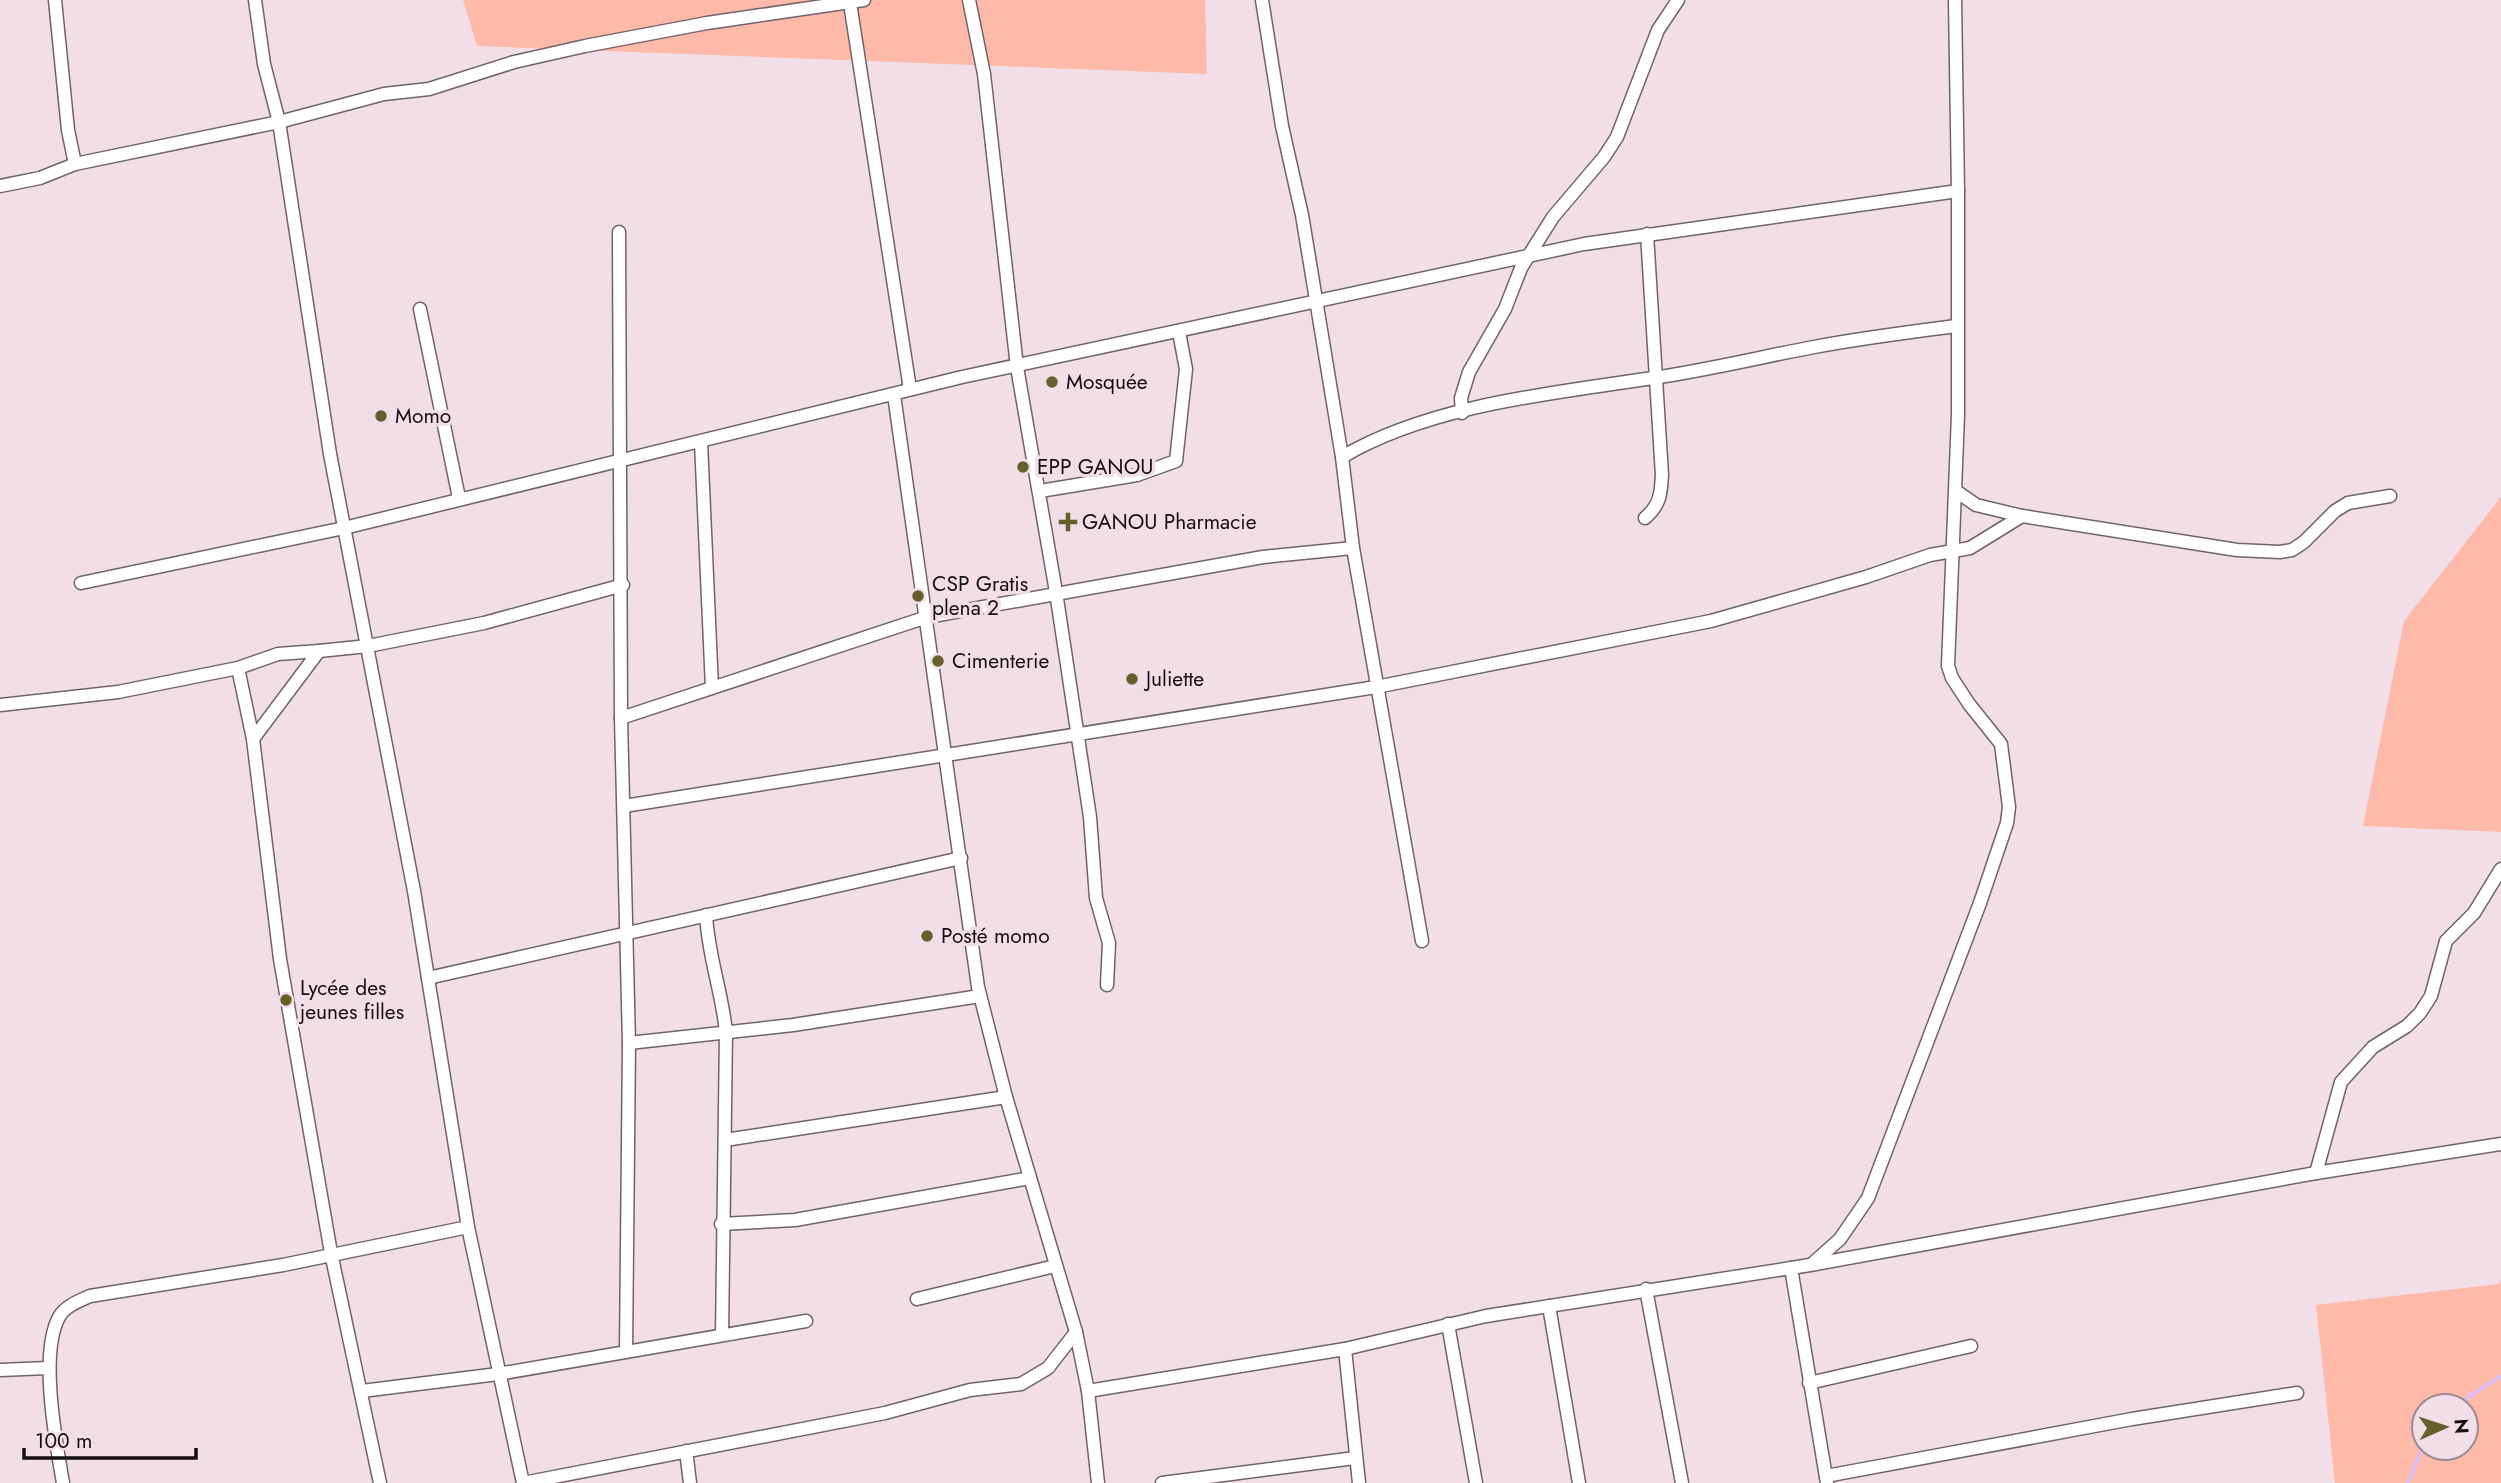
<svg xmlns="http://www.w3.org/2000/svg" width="2501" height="1483" viewBox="0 0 2501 1483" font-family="Jost,sans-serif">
<rect width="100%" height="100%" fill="#f2dee7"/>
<g fill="#febaa9" fill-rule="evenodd">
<polygon points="463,0 1205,0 1207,74 477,46"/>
<polygon points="2501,497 2501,832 2363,826 2404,621"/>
<path d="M2501,1280V1483H2335L2316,1305L2499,1284ZM2424,1406H2466V1448H2424Z"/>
</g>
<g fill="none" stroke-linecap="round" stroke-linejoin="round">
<g stroke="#d6bff6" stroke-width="3.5">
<polyline points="2455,1406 2501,1376"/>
<polyline points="2408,1483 2424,1444"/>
</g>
<g stroke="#726269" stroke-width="15">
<g id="minor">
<polyline points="55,0 68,130 75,164"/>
<polyline points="255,0 264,64 279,122 330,454 414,891 468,1227 523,1483"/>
<polyline points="969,0 984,74 1017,367 1056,592 1090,817 1096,898 1109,943 1107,985"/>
<polyline points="1262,0 1282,126 1302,215 1342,457 1353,548 1422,941"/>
<polyline points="850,3 910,389"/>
<polyline points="0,186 40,178 75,164 279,122 384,94 429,89 514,62 585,46 707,23 864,0"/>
<polyline points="619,232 621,718 629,1043 626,1350"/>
<polyline points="420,309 459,498"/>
<polyline points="894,395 978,987 1006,1097 1076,1332 1088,1391 1098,1483"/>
<polyline points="1462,413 1461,398 1469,372 1505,309 1521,268 1553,217 1604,157 1617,137 1658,30 1678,0"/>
<polyline points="701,442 712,688"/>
<path d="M1342,457C1430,405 1553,393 1653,378C1707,370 1761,357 1814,347C1861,338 1909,332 1956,326"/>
<polyline points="1046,490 1137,475 1176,461 1186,369 1179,332"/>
<polyline points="1956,491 1976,505 2022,516 2237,550 2280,552 2292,550 2304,542 2335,511 2348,503 2390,496"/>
<path d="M1645,518C1660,505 1661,494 1662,475L1647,234"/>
<polyline points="81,583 344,528 962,377 1584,244 1958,191 1955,0"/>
<polyline points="238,668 253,739 280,959 331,1253 380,1483"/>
<polyline points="0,705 118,692 238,668 278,654 319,651"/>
<polyline points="621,718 927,617 1263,557 1353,548"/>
<polyline points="253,739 319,651 368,646 484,623 623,585"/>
<polyline points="624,806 1376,687 1711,621 1866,577 1930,555 1970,548 2022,516"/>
<path d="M706,915C708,955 722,992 726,1032L722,1335"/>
<polyline points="428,978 961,858"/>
<polyline points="629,1043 793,1025 980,996"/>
<polyline points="725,1140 1006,1097"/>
<polyline points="2316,1173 2341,1082 2373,1047 2407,1026 2420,1013 2431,996 2446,941 2474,913 2501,869"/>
<polyline points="721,1224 795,1220 1030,1178"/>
<polyline points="1812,1264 1840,1239 1868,1198 1980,903 2007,823 2009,807 2001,744 1969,704 1952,678 1948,666 1958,415 1958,191"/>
<polyline points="1791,1268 1827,1483"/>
<polyline points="1646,1289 1682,1483"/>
<polyline points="917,1299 1055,1266"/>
<polyline points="1549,1306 1579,1483"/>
<polyline points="1448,1324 1476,1483"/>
<polyline points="1345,1349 1359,1483"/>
<polyline points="0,1370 48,1368"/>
<polyline points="1809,1383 1971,1346"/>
<polyline points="362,1391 498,1374 806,1321"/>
<polyline points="1088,1391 1345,1349 1486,1316 1810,1265 2316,1173 2501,1144"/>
<polyline points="686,1451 690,1483"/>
<polyline points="1826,1476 2132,1419 2297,1393"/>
<path d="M63,1483C56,1442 39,1354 59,1317C65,1306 79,1301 90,1296L283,1265L468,1227"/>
<polyline points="523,1483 885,1413 970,1390 1021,1384 1048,1368 1076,1332"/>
<polyline points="1162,1483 1355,1458"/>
</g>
</g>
<use href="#minor" stroke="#fff" stroke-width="12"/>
</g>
<g fill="#655f2b" stroke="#f2dee7" stroke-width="2.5">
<circle cx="1052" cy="382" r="7"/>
<circle cx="381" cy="416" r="7"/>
<circle cx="1023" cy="467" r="7"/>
<path d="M1064.5 511.5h7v7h7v7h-7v7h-7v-7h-7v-7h7z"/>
<circle cx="918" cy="596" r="7"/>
<circle cx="938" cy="661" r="7"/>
<circle cx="1132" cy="679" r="7"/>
<circle cx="927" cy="936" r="7"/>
<circle cx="286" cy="1000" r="7"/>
</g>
<g text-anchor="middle" stroke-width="7" stroke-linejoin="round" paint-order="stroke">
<g font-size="21" fill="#160f12" stroke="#f2dee7" text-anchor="start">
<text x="1066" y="389">Mosquée</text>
<text x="395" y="423">Momo</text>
<text x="1037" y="474">EPP GANOU</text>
<text x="1082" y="529">GANOU Pharmacie</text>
<text x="932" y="591">CSP Gratis<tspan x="932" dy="24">plena 2</tspan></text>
<text x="952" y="668">Cimenterie</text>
<text x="1146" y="686">Juliette</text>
<text x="941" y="943">Posté momo</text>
<text x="300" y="995">Lycée des<tspan x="300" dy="24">jeunes filles</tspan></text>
</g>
</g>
<g transform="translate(2445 1427) rotate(87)"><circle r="33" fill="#f2dee7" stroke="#9a8b92" stroke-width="2"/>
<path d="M0-5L12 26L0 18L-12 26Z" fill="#655f2b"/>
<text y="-10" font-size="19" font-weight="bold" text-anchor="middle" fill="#160f12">N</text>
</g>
<path d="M24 1448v10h172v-10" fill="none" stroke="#160f12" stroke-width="3.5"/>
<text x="35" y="1448" font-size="21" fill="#160f12" stroke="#f2dee7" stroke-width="5" paint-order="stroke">100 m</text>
</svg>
